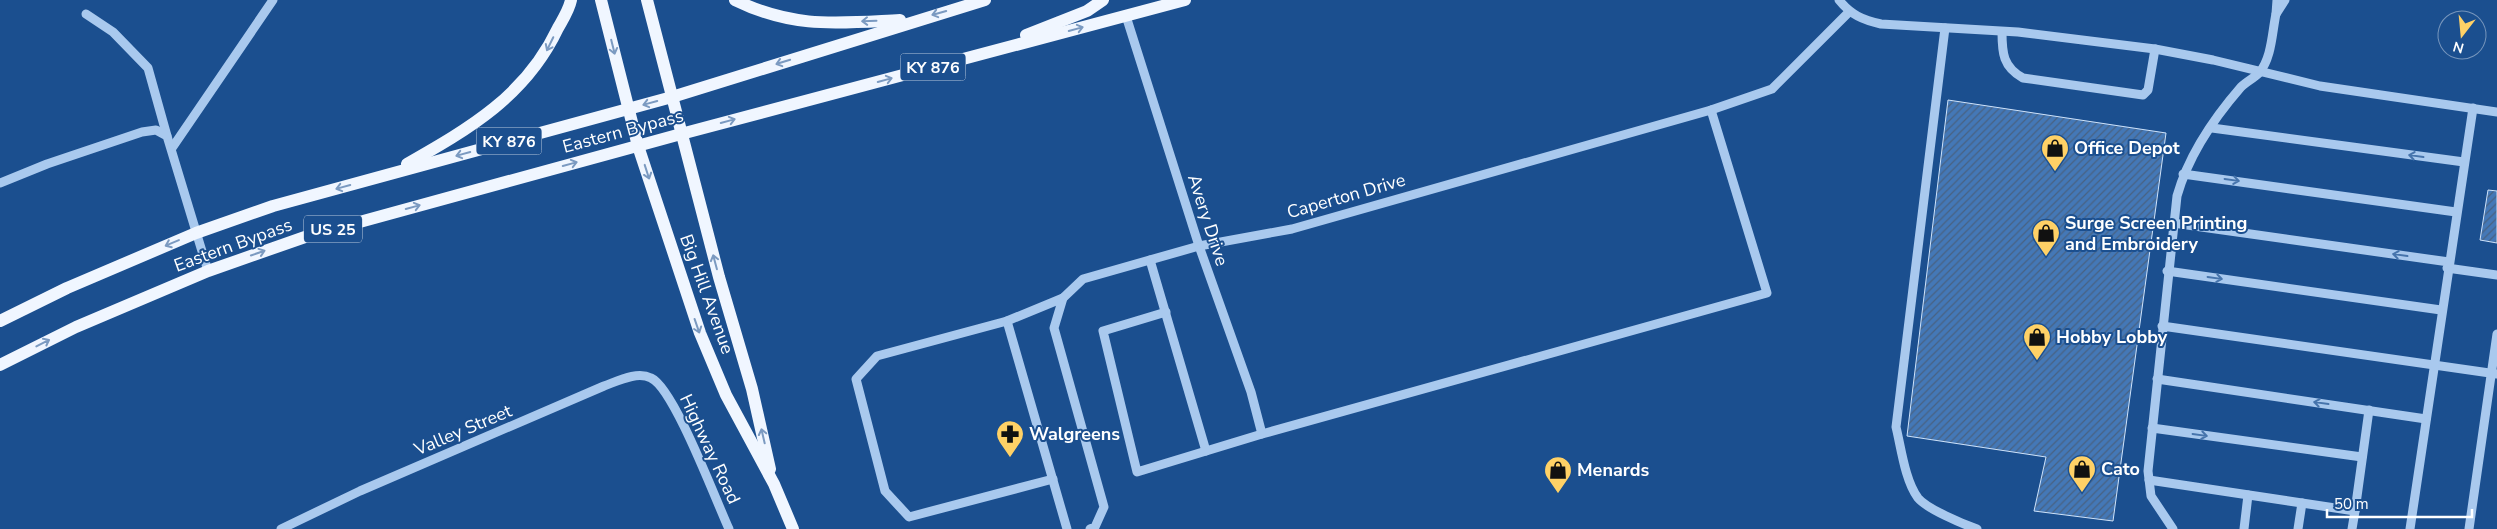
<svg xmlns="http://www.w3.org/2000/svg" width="2497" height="529" viewBox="0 0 2497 529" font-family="'Nunito Sans',sans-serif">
<defs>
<pattern id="building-hatch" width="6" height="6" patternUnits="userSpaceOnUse" patternTransform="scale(1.25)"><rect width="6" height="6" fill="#4478b7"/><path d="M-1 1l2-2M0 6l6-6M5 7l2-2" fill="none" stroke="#486282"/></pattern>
</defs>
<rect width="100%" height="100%" fill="#1b4f8f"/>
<g fill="url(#building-hatch)" stroke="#cfe3fa">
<polygon points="1948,100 2166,133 2113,521 2034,511 2046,457 1907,436"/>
<polygon points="2488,190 2497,191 2497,243 2480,240"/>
</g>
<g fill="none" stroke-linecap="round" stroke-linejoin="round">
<g stroke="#a9c9ee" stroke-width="9">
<path d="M1839,0C1851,15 1863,20 1881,24L2018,32L2155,49L2213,60L2320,86L2497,112"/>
<polyline points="2277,0 2276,14 2285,0"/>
<polyline points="86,14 113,32 148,68 167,136"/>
<polyline points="1126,16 1199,246 1251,392 1262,434"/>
<path d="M1945,28L1896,427C1901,447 1905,481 1918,498C1927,509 1963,524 1977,529"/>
<path d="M2002,32C2002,53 2003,67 2023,78L2143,95L2148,90L2155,49"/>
<polyline points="2212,128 2464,162"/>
<polyline points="172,148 273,0"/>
<polyline points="2183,174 2456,212"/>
<polyline points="0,183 47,164 142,132 156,130 167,136 208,271"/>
<polyline points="2173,223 2449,262"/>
<polyline points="1150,260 1206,451"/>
<polyline points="2447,268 2497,275"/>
<polyline points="2167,271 2441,310"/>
<polyline points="1063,298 1007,321 1067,529"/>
<polyline points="1166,312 1103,331 1137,472 1262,434 1767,293 1711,110"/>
<polyline points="1007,321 877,356 856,379 885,491 909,517 1053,479"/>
<polyline points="2162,326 2497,374"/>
<polyline points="2157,379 2426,419"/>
<polyline points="2152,428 2362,457"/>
<polyline points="2149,480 2355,511 2369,410"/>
<path d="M281,529L360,491L604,386C618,381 637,371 651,378C674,388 716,501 729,529"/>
<polyline points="1090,529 1095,527 1104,507 1054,328 1063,298 1083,279 1199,246 1292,229 1711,110 1772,89 1849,12"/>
<path d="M2173,529L2151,496L2148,471L2177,196C2188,157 2214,118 2241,87C2246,82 2254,78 2259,73C2272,58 2272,32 2276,14"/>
<polyline points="2244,529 2248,495"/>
<polyline points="2298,529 2302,503"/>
<polyline points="2352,529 2355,511"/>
<polyline points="2410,529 2473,108"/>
<polyline points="2469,529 2497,334"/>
</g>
<g stroke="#f0f6ff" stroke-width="12">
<polyline points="601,0 638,146 700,333 726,395 774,484 793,529"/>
<polyline points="647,0 719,277 752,389 770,469"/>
<path d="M735,0C794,29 838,23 900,20"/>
<polyline points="1026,35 1087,11 1103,0"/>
<path d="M407,164C470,128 526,96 558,28C563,19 569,10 571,0"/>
<polyline points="0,321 67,288 196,233 273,206 672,97 985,0"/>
<polyline points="0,365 76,327 208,271 305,237 681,134 1185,0"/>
</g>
</g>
<defs><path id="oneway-shaft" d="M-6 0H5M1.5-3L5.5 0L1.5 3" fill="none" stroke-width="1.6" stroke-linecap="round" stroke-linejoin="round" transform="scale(1.25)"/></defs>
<g stroke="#7b9ac1">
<use href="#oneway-shaft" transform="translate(939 13) rotate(164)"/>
<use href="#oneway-shaft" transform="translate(869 21) rotate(178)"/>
<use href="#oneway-shaft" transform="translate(1076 29) rotate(-15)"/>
<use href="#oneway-shaft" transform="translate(550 44) rotate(116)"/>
<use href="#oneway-shaft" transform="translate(613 47) rotate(76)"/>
<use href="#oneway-shaft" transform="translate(783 62) rotate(163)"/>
<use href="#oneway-shaft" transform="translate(885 80) rotate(-15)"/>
<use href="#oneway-shaft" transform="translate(650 103) rotate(165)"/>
<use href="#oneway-shaft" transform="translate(728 121) rotate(-15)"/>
<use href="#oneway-shaft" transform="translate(463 154) rotate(165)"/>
<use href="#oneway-shaft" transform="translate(570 164) rotate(-15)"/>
<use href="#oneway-shaft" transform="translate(647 172) rotate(72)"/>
<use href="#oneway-shaft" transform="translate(343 187) rotate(165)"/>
<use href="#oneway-shaft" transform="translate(413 207) rotate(-15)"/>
<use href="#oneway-shaft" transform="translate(172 243) rotate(157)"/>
<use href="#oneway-shaft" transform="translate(258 253) rotate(-19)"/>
<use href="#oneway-shaft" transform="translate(715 262) rotate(-105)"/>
<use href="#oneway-shaft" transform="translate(697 326) rotate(71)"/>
<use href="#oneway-shaft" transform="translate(43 343) rotate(-27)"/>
<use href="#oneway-shaft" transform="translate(763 436) rotate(-103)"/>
</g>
<g stroke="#4674ac">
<use href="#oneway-shaft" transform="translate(2416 156) rotate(-172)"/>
<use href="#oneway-shaft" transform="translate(2232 180) rotate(8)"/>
<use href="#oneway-shaft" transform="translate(2400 255) rotate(-172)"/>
<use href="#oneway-shaft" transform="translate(2215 278) rotate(8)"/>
<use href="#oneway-shaft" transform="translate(2321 403) rotate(-172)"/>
<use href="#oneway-shaft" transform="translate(2200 435) rotate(8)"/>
</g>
<defs>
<g id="shop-pin" transform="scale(1.4375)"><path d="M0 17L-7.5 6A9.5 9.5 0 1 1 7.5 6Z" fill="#ffd166" stroke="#1b4f8f"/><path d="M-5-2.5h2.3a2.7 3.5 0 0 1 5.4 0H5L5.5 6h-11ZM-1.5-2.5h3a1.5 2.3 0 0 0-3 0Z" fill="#111"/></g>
<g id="pharmacy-pin" transform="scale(1.4375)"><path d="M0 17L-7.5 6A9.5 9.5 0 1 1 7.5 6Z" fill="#ffd166" stroke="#1b4f8f"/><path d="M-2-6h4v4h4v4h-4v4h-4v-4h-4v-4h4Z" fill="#111"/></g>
</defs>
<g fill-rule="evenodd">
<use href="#shop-pin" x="2055" y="148"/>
<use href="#shop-pin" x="2046" y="233"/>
<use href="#shop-pin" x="2037" y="337"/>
<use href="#pharmacy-pin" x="1010" y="434"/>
<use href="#shop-pin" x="2082" y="469"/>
<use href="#shop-pin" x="1558" y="470"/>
</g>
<g text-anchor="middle" stroke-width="4" stroke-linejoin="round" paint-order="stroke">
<g fill="#1b4f8f" stroke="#bbcadd" stroke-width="1">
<rect x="900.5" y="53.5" width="65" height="27" rx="4"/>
<rect x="476.5" y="127.5" width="65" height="27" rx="4"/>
<rect x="304" y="215.5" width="58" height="27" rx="4"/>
</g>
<g font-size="16" font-weight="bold" fill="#fff">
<text x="933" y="73">KY 876</text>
<text x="509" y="147">KY 876</text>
<text x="333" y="235">US 25</text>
</g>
<g font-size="18" fill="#fff" stroke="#1b4f8f">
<text transform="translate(623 131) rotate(-15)" y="6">Eastern Bypass</text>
<text transform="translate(1346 196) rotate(-16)" y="6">Caperton Drive</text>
<text transform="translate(1208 220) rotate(72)" y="6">Avery Drive</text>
<text transform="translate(233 245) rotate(-20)" y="6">Eastern Bypass</text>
<text transform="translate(707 294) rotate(70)" y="6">Big Hill Avenue</text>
<text transform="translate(463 430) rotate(-23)" y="6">Valley Street</text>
<text transform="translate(710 449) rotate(65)" y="6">Highway Road</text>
</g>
<g font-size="18" font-weight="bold" fill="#fff" stroke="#1b4f8f" text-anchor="start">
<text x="2074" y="154">Office Depot</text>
<text x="2065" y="229">Surge Screen Printing<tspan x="2065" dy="21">and Embroidery</tspan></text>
<text x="2056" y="343">Hobby Lobby</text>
<text x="1029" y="440">Walgreens</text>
<text x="2101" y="475">Cato</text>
<text x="1577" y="476">Menards</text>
</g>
</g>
<g transform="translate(2462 35) rotate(196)"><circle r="24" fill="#1b4f8f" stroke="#7695bc"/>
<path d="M0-4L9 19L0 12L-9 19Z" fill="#ffd166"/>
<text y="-8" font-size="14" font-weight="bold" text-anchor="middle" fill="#ffffff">N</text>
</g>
<path d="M2327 509v8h145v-8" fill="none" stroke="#ffffff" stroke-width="2.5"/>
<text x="2334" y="509" font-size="15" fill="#ffffff" stroke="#1b4f8f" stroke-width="4" paint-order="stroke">50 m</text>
</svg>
